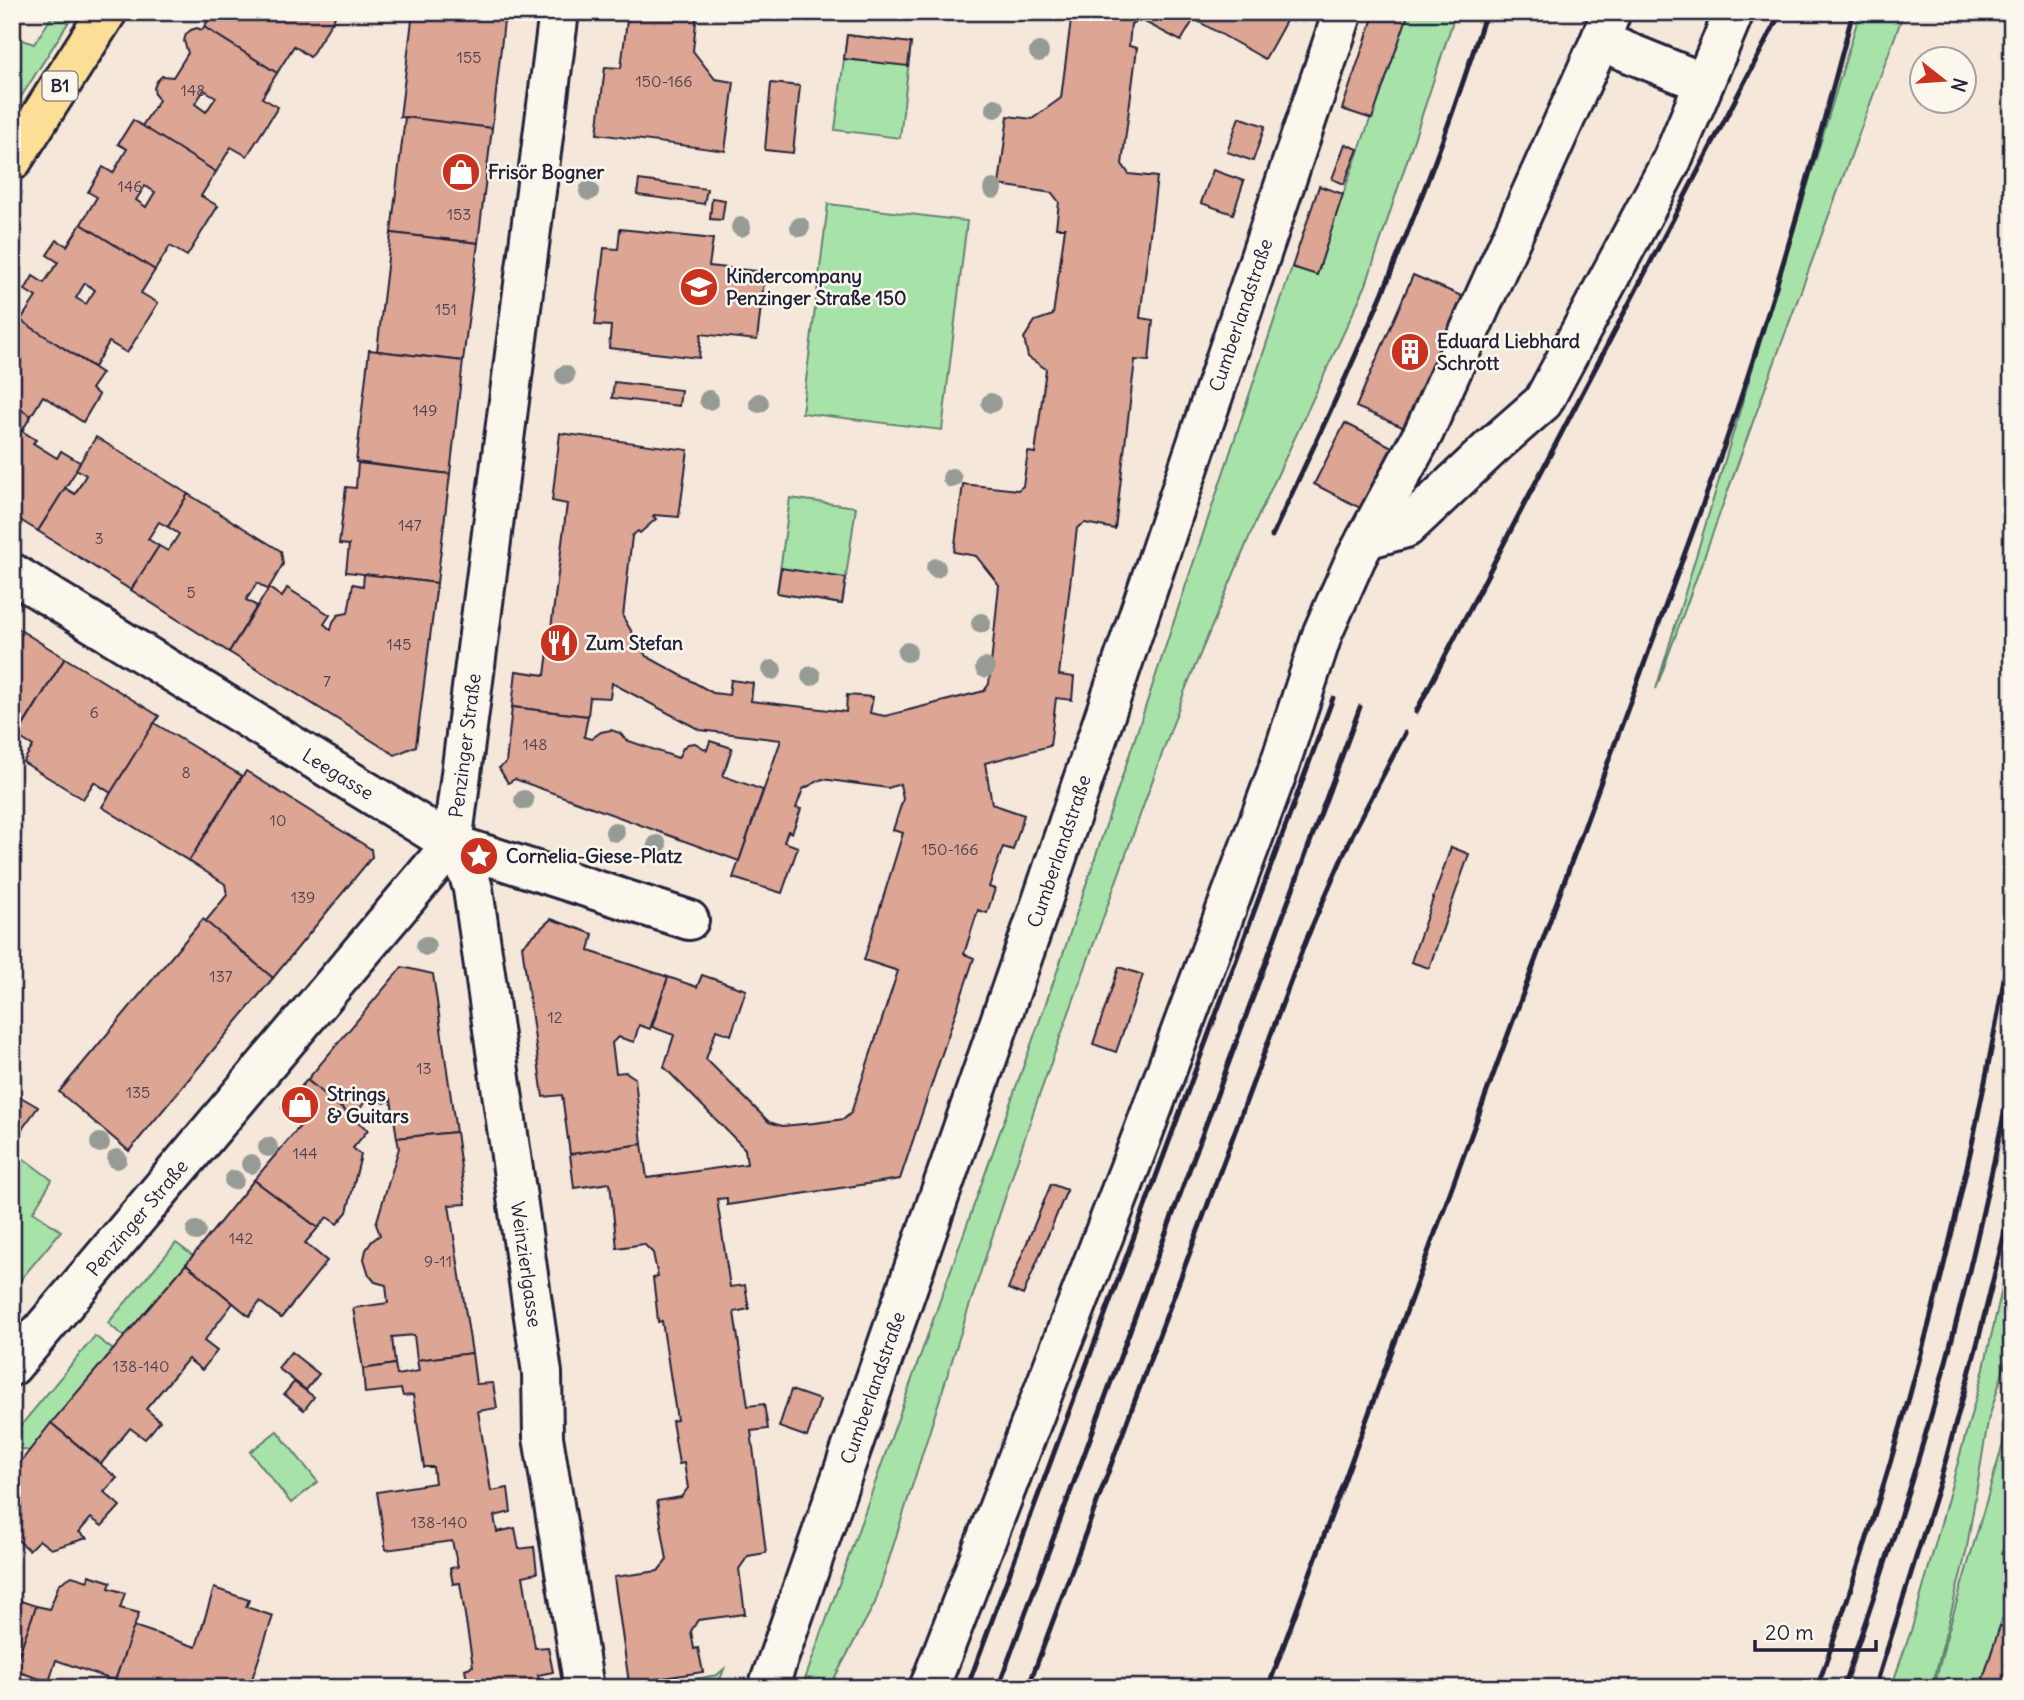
<svg xmlns="http://www.w3.org/2000/svg" width="2024" height="1700" viewBox="0 0 2024 1700" font-family="Delius,sans-serif">
<rect width="100%" height="100%" fill="#f5e7da"/>
<filter id="ink" filterUnits="userSpaceOnUse"><feTurbulence type="fractalNoise" baseFrequency=".0143" numOctaves="2"/><feDisplacementMap in="SourceGraphic" scale="14" xChannelSelector="R" yChannelSelector="G"/><feConvolveMatrix kernelMatrix="1 2 1 2 8 2 1 2 1" color-interpolation-filters="sRGB"/></filter>
<g filter="url(#ink)">
<g fill="#a7e3a9" stroke="#648272" stroke-width="2">
<polygon points="55,12 75,12 12,111 12,46 17,38 34,44"/>
<polygon points="1409,12 1456,12 1366,285 1256,521 1185,690 1034,1110 968,1310 875,1603 829,1688 802,1688 1058,969 1292,267 1317,274 1343,194"/>
<polygon points="1860,12 1904,12 1778,353 1656,689"/>
<polygon points="847,35 911,43 900,138 835,130"/>
<polygon points="828,204 967,221 942,430 802,413"/>
<polygon points="790,498 856,507 842,604 777,593"/>
<polygon points="12,1150 52,1180 33,1212 61,1231 12,1290"/>
<polygon points="176,1243 193,1256 124,1337 108,1323"/>
<polygon points="2012,1245 2012,1342 1988,1421 1966,1553 1932,1688 1891,1688 1912,1628 1983,1372"/>
<polygon points="95,1336 113,1350 29,1451 12,1447 12,1436"/>
<polygon points="2012,1413 2012,1588 1980,1688 1934,1688 1946,1639"/>
<polygon points="277,1431 318,1482 291,1503 250,1452"/>
<polygon points="724,1669 717,1688 673,1688 673,1683 717,1675"/>
</g>
<g fill="#dca594" stroke="#22223b" stroke-width="2" fill-rule="evenodd">
<polygon points="213,12 338,12 310,57 294,46 277,73 204,27"/>
<polygon points="413,12 505,12 492,128 400,117"/>
<polygon points="628,12 697,12 693,51 715,79 734,82 725,151 597,134 605,67 621,68"/>
<polygon points="1072,12 1291,12 1265,59 1194,19 1181,41 1141,20 1131,24 1129,46 1137,48 1122,164 1129,174 1157,177 1140,318 1153,320 1149,361 1135,360 1115,529 1085,523 1077,528 1059,675 1074,677 1072,700 1056,698 1050,746 985,763 992,804 1024,815 1013,850 1003,847 989,887 995,889 987,913 978,910 964,954 974,958 900,1179 727,1205 727,1198 717,1199 730,1287 745,1285 749,1309 734,1312 748,1406 764,1404 768,1429 751,1431 766,1553 748,1556 739,1569 745,1614 698,1620 691,1631 694,1649 698,1648 703,1672 629,1683 614,1577 658,1571 667,1560 657,1501 681,1497 688,1488 684,1463 679,1464 672,1421 677,1420 662,1321 658,1322 657,1311 653,1278 658,1277 653,1253 644,1244 617,1248 610,1183 574,1188 570,1154 642,1144 647,1178 747,1164 745,1149 664,1067 674,1035 652,1027 668,977 697,987 702,975 746,990 731,1035 716,1030 706,1059 769,1122 782,1126 814,1123 844,1119 851,1113 898,971 864,960 903,833 893,830 903,799 900,784 888,788 822,779 803,789 796,808 801,809 792,833 788,831 784,842 798,847 782,893 733,878 781,740 700,730 612,683 610,698 590,697 588,716 512,707 516,671 545,675 567,504 552,501 560,433 688,450 679,517 654,515 653,516 656,519 640,533 638,531 632,536 623,617 646,656 713,693 729,695 731,680 753,683 751,701 846,712 847,695 873,697 870,713 885,716 984,691 989,684 999,585 976,556 954,552 963,484 1018,490 1023,486 1028,452 1035,453 1046,369 1028,357 1024,338 1035,321 1053,315 1065,228 1056,228 1059,202 1052,193 999,185 1008,116 1032,119 1061,98"/>
<polygon points="1375,12 1409,12 1372,119 1342,109"/>
<path d="M204,27L277,73L262,98L278,107L247,156L231,147L216,172L142,126L159,100L155,95L154,88L157,81L162,76L173,77L188,53L184,41L186,34L191,30L197,28L202,30ZM204,90L216,97L206,112L195,104Z"/>
<polygon points="847,35 911,43 908,66 844,59"/>
<polygon points="771,83 800,86 793,153 765,150"/>
<polygon points="405,117 492,128 478,243 391,233"/>
<polygon points="1239,117 1265,126 1253,161 1227,152"/>
<path d="M133,120L216,172L201,196L218,206L187,256L170,246L155,270L81,224L97,197L88,192L103,167L113,173L127,149L118,144ZM145,186L155,192L146,207L136,200Z"/>
<polygon points="1345,144 1358,149 1344,184 1332,179"/>
<polygon points="1213,170 1244,181 1233,214 1201,203"/>
<polygon points="639,180 707,189 704,204 637,195"/>
<polygon points="1319,186 1343,194 1317,275 1292,267"/>
<polygon points="712,198 725,200 722,220 710,219"/>
<path d="M81,224L155,270L141,293L158,303L127,353L109,342L94,367L20,321L36,297L25,290L33,276L44,283L58,262L47,255L57,240L67,246ZM85,283L95,290L86,304L76,298Z"/>
<polygon points="620,229 713,239 709,266 765,272 757,340 701,334 699,358 609,348 611,326 595,325 604,248 618,249"/>
<polygon points="391,233 478,243 463,361 377,351"/>
<polygon points="1413,275 1464,297 1407,429 1356,407"/>
<polygon points="17,318 102,373 91,389 99,395 83,422 43,396 31,416 12,404 12,327"/>
<polygon points="369,350 463,361 450,474 356,462"/>
<polygon points="614,382 681,390 679,406 612,398"/>
<polygon points="12,404 31,416 22,431 36,440 33,443 57,458 61,451 81,463 38,531 12,515"/>
<polygon points="1345,423 1392,447 1360,508 1314,484"/>
<polygon points="96,437 188,494 168,527 159,522 148,539 159,546 131,590 38,531 65,488 75,494 86,475 76,469"/>
<polygon points="358,463 450,474 437,583 346,572 349,545 339,544 346,487 356,488"/>
<polygon points="188,494 281,551 283,564 269,588 267,589 257,583 246,600 257,606 229,652 131,590 159,546 168,551 179,534 168,527"/>
<polygon points="781,568 846,578 842,604 777,593"/>
<polygon points="364,574 437,583 416,746 395,755 229,652 269,588 282,597 287,588 330,615 324,624 331,630 333,622 338,615 348,613 353,584 363,586"/>
<polygon points="12,625 65,658 19,732 12,727"/>
<polygon points="65,658 159,716 111,793 94,782 83,799 23,762 33,746 17,736"/>
<polygon points="512,707 588,716 584,737 591,739 601,732 611,730 620,733 626,740 678,758 683,748 688,744 695,743 707,750 710,741 732,748 723,776 763,790 739,861 515,779 508,783 499,768 506,763"/>
<polygon points="154,723 242,776 189,861 102,807"/>
<polygon points="246,771 371,849 372,857 273,978 205,922 227,895 225,884 189,861"/>
<polygon points="1451,847 1469,854 1429,968 1411,962"/>
<polygon points="203,919 273,978 129,1151 59,1092"/>
<polygon points="551,919 593,934 589,951 668,977 650,1029 639,1025 634,1042 618,1037 612,1043 616,1073 626,1072 635,1078 642,1144 570,1154 562,1095 543,1097 522,946"/>
<polygon points="402,967 433,974 456,1132 397,1138 391,1099 385,1103 376,1100 372,1093 353,1117 307,1080"/>
<polygon points="1119,967 1143,975 1116,1052 1093,1044"/>
<polygon points="307,1080 368,1130 353,1148 361,1155 347,1212 337,1224 327,1217 318,1228 254,1180 301,1125 282,1108"/>
<polygon points="12,1092 38,1107 12,1143"/>
<polygon points="456,1132 466,1204 449,1205 472,1353 417,1360 414,1335 392,1337 395,1364 363,1369 353,1308 388,1303 386,1285 375,1282 369,1275 364,1259 366,1250 372,1241 380,1235 376,1224 399,1148 397,1138"/>
<polygon points="254,1180 318,1228 305,1243 327,1261 281,1318 260,1302 249,1316 186,1264"/>
<polygon points="1051,1184 1067,1190 1023,1295 1008,1289"/>
<polygon points="186,1264 233,1303 204,1341 217,1351 202,1370 188,1359 146,1409 160,1421 152,1431 145,1439 130,1428 101,1464 51,1423"/>
<polygon points="291,1352 319,1374 306,1390 278,1368"/>
<polygon points="472,1353 476,1384 493,1383 497,1408 478,1411 491,1491 508,1488 511,1512 494,1516 497,1532 515,1528 519,1549 534,1547 537,1573 523,1576 535,1648 548,1647 553,1672 538,1675 541,1688 476,1688 476,1683 468,1685 465,1669 473,1666 460,1583 453,1584 450,1568 458,1567 452,1541 386,1550 377,1492 435,1483 433,1467 424,1467 413,1395 403,1396 401,1389 365,1393 363,1369 395,1364 397,1375 419,1371 417,1360"/>
<polygon points="294,1382 314,1397 304,1410 284,1394"/>
<polygon points="791,1390 820,1400 807,1437 779,1427"/>
<polygon points="51,1423 117,1478 104,1492 120,1506 102,1526 91,1518 79,1532 87,1538 51,1549 39,1540 29,1550 12,1535 12,1473"/>
<polygon points="2012,1521 2012,1556 2002,1553"/>
<polygon points="89,1575 111,1582 109,1588 125,1593 120,1608 139,1613 115,1681 56,1660 49,1682 13,1670 36,1606 50,1609 59,1584 72,1576 88,1581"/>
<polygon points="214,1588 249,1600 246,1607 273,1616 249,1688 135,1688 115,1681 134,1626 196,1647"/>
<polygon points="12,1598 36,1606 13,1670 12,1670"/>
<polygon points="2000,1626 2012,1628 2012,1688 1980,1688"/>
</g>
<g fill="none" stroke-linecap="round" stroke-linejoin="round">
<g stroke="#22223b" stroke-width="44">
<g id="minor">
<polyline points="1600,41 1704,83"/>
<polyline points="1366,539 1406,528 1495,444 1543,402 1672,160 1734,12"/>
<path id="s1" d="M12,573L452,844L689,920"/>
<path id="s2" d="M452,844L469,875L473,889L542,1373L543,1437L584,1688"/>
<path id="s3" d="M12,1366L452,844L559,12"/>
<path id="s4" d="M768,1688L1042,901L1343,12"/>
<polyline points="929,1688 1142,1136 1277,773 1323,632 1356,558 1424,432 1600,41 1611,12"/>
</g>
</g>
<g stroke="#22223b" stroke-width="44">
<polyline id="major" points="12,161 107,12"/>
</g>
<use href="#minor" stroke="#fbf7ec" stroke-width="38"/>
<use href="#major" stroke="#fdde96" stroke-width="38"/>
<g stroke="#22223b" stroke-width="5">
<path d="M1272,536C1314,446 1357,356 1395,263C1429,181 1459,97 1486,12"/>
<polyline points="1416,712 1781,12"/>
<polyline points="967,1688 1333,698"/>
<polyline points="998,1688 1360,707"/>
<polyline points="1028,1688 1306,940 1353,833 1405,733"/>
<path d="M1268,1688L1726,441C1775,300 1815,157 1853,12"/>
<path d="M1817,1688C1904,1441 1971,1189 2012,931"/>
<path d="M1843,1688C1875,1594 1907,1500 1934,1405C1965,1296 1990,1185 2012,1074"/>
<polyline points="1875,1688 1940,1481 1978,1341 2012,1203"/>
</g>
</g>
<g fill="#979b95">
<circle cx="1039" cy="52" r="10"/>
<circle cx="995" cy="108" r="10"/>
<circle cx="993" cy="189" r="10"/>
<circle cx="589" cy="191" r="10"/>
<circle cx="741" cy="227" r="10"/>
<circle cx="800" cy="227" r="10"/>
<circle cx="565" cy="375" r="10"/>
<circle cx="709" cy="400" r="10"/>
<circle cx="759" cy="403" r="10"/>
<circle cx="991" cy="403" r="10"/>
<circle cx="952" cy="478" r="10"/>
<circle cx="936" cy="568" r="10"/>
<circle cx="981" cy="623" r="10"/>
<circle cx="907" cy="652" r="10"/>
<circle cx="985" cy="668" r="10"/>
<circle cx="772" cy="670" r="10"/>
<circle cx="811" cy="676" r="10"/>
<circle cx="524" cy="800" r="10"/>
<circle cx="615" cy="832" r="10"/>
<circle cx="657" cy="845" r="10"/>
<circle cx="426" cy="946" r="10"/>
<circle cx="100" cy="1143" r="10"/>
<circle cx="268" cy="1147" r="10"/>
<circle cx="117" cy="1159" r="10"/>
<circle cx="251" cy="1164" r="10"/>
<circle cx="234" cy="1180" r="10"/>
<circle cx="196" cy="1231" r="10"/>
</g>
</g>
<defs>
<g id="shop-disc" transform="scale(2.0125)"><circle r="9.5" fill="#c8321e" stroke="#fbf7ec"/><path d="M-5-2.5h2.3a2.7 3.5 0 0 1 5.4 0H5L5.5 6h-11ZM-1.5-2.5h3a1.5 2.3 0 0 0-3 0Z" fill="#fff"/></g>
<g id="school-disc" transform="scale(2.0125)"><circle r="9.5" fill="#c8321e" stroke="#fbf7ec"/><path d="M0-5L7-2L0 1L-7-2ZM-4 1L0 2.5L4 1V4Q0 6-4 4Z" fill="#fff"/></g>
<g id="building-disc" transform="scale(2.0125)"><circle r="9.5" fill="#c8321e" stroke="#fbf7ec"/><path d="M-4-6H4V6H1V3H-1V6H-4ZM-2.5-4.3h1.7v1.8h-1.7ZM.8-4.3h1.7v1.8H.8ZM-2.5-1h1.7V.8h-1.7ZM.8-1h1.7V.8H.8Z" fill="#fff"/></g>
<g id="restaurant-disc" transform="scale(2.0125)"><circle r="9.5" fill="#c8321e" stroke="#fbf7ec"/><path d="M-5-6h1v4h1v-4h1v4h1v-4h1v5L-1.5 .5V6h-2V.5L-5-1ZM5-6V6H3V1.5H1.5Q1.5-4 5-6Z" fill="#fff"/></g>
<g id="sight-disc" transform="scale(2.0125)"><circle r="9.5" fill="#c8321e" stroke="#fbf7ec"/><path d="M0-6L1.8-2.2L6-1.7L2.9 1.2L3.7 5.4L0 3.3L-3.7 5.4L-2.9 1.2L-6-1.7L-1.8-2.2Z" fill="#fff"/></g>
</defs>
<g fill-rule="evenodd">
<use href="#shop-disc" x="461" y="172"/>
<use href="#school-disc" x="699" y="287"/>
<use href="#building-disc" x="1410" y="352"/>
<use href="#restaurant-disc" x="559" y="643"/>
<use href="#sight-disc" x="479" y="856"/>
<use href="#shop-disc" x="300" y="1105"/>
</g>
<g text-anchor="middle" stroke-width="5" stroke-linejoin="round" paint-order="stroke">
<g font-size="16" fill="#504351">
<text x="469" y="63">155</text>
<text x="664" y="87">150-166</text>
<text x="193" y="96">148</text>
<text x="130" y="192">146</text>
<text x="459" y="220">153</text>
<text x="446" y="315">151</text>
<text x="425" y="416">149</text>
<text x="410" y="531">147</text>
<text x="99" y="544">3</text>
<text x="191" y="598">5</text>
<text x="399" y="650">145</text>
<text x="327" y="687">7</text>
<text x="94" y="718">6</text>
<text x="535" y="750">148</text>
<text x="186" y="778">8</text>
<text x="278" y="826">10</text>
<text x="950" y="855">150-166</text>
<text x="303" y="903">139</text>
<text x="221" y="982">137</text>
<text x="555" y="1023">12</text>
<text x="424" y="1074">13</text>
<text x="138" y="1098">135</text>
<text x="305" y="1159">144</text>
<text x="241" y="1244">142</text>
<text x="438" y="1267">9-11</text>
<text x="141" y="1372">138-140</text>
<text x="439" y="1528">138-140</text>
</g>
<rect fill="#fbf7ec" stroke="#636270" stroke-width="2" x="42.5" y="71.5" width="35" height="29" rx="5"/>
<g font-size="18" font-weight="bold" fill="#22223b">
<text x="60" y="92">B1</text>
</g>
<g font-size="19" font-weight="bold" fill="#22223b" stroke="#fbf7ec" text-anchor="start">
<text x="488" y="179">Frisör Bogner</text>
<text x="726" y="283">Kindercompany<tspan x="726" dy="22">Penzinger Straße 150</tspan></text>
<text x="1437" y="348">Eduard Liebhard<tspan x="1437" dy="22">Schrott</tspan></text>
<text x="586" y="650">Zum Stefan</text>
<text x="506" y="863">Cornelia-Giese-Platz</text>
<text x="327" y="1101">Strings<tspan x="327" dy="22">&amp; Guitars</tspan></text>
</g>
<g font-size="19" fill="#22223b" stroke="#fbf7ec">
<text dy="7" stroke="none"><textPath href="#s4" startOffset="1452">Cumberlandstraße</textPath></text>
<text dy="7" stroke="none"><textPath href="#s3" startOffset="782">Penzinger Straße</textPath></text>
<text dy="7" stroke="none"><textPath href="#s1" startOffset="383">Leegasse</textPath></text>
<text dy="7" stroke="none"><textPath href="#s4" startOffset="886">Cumberlandstraße</textPath></text>
<text dy="7" stroke="none"><textPath href="#s3" startOffset="194">Penzinger Straße</textPath></text>
<text dy="7" stroke="none"><textPath href="#s2" startOffset="429">Weinzierlgasse</textPath></text>
<text dy="7" stroke="none"><textPath href="#s4" startOffset="318">Cumberlandstraße</textPath></text>
</g>
</g>
<rect width="2024" height="1700" fill="none" stroke="#fbf7ec" stroke-width="42"/>
<rect x="21" y="21" width="1982" height="1658" fill="none" stroke="#22223b" stroke-width="2.5" filter="url(#ink)"/>
<g transform="translate(1943 80) rotate(107)"><circle r="33" fill="#fbf7ec" stroke="#a4a2a5" stroke-width="2"/>
<path d="M0-5L12 26L0 18L-12 26Z" fill="#c8321e"/>
<text y="-10" font-size="19" font-weight="bold" text-anchor="middle" fill="#22223b">N</text>
</g>
<path d="M1755 1640v10h121v-10" fill="none" stroke="#22223b" stroke-width="3.5"/>
<text x="1765" y="1640" font-size="21" fill="#22223b" stroke="#fbf7ec" stroke-width="5" paint-order="stroke">20 m</text>
</svg>
